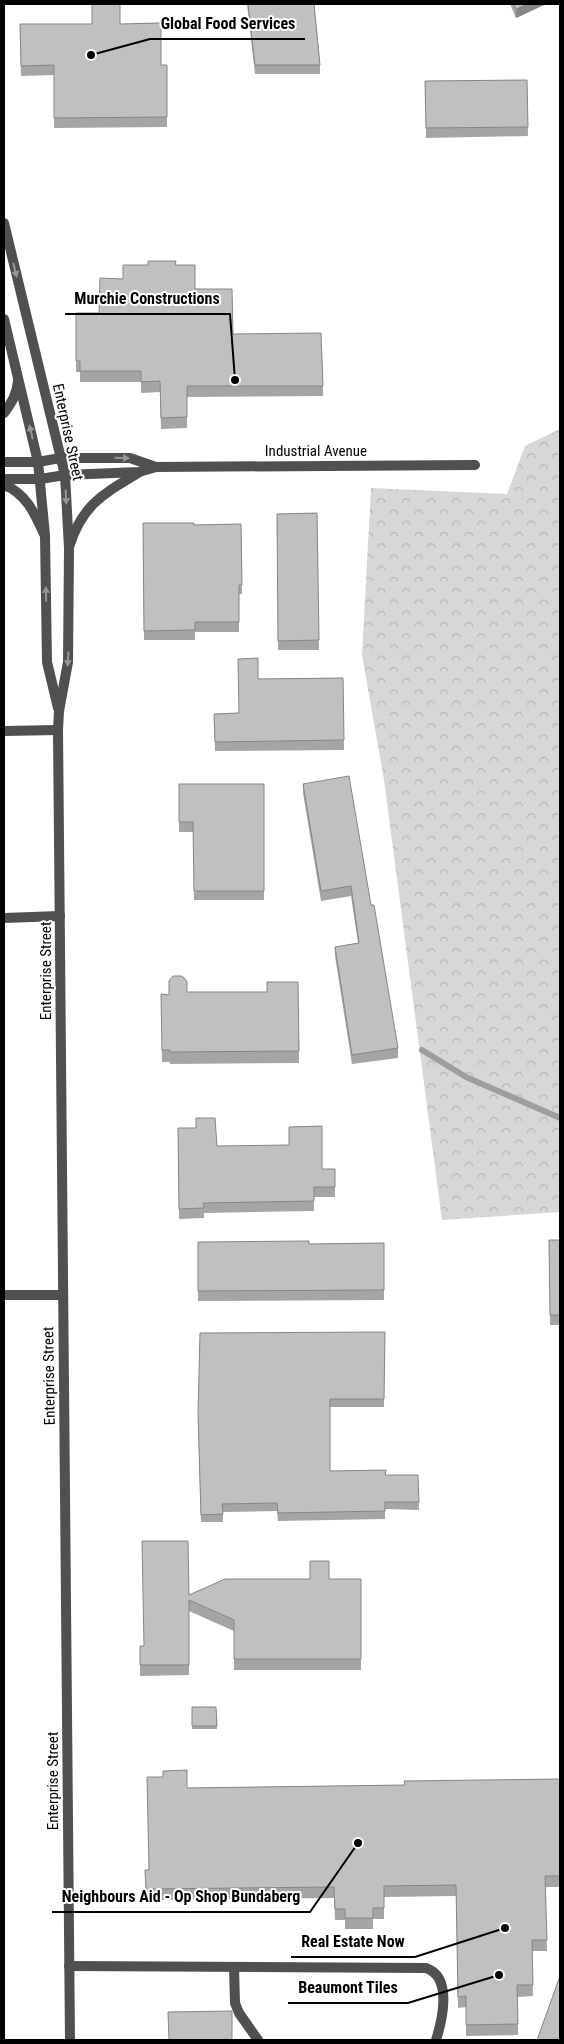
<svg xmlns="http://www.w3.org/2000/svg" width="564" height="2044" viewBox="0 0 564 2044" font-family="'Roboto Condensed',sans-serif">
<defs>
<pattern id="forest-crowns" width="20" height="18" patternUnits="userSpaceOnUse" patternTransform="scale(1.25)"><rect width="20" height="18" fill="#d7d7d7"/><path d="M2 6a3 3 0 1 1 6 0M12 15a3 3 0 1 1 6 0" fill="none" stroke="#b7b7b7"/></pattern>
</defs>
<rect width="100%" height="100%" fill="#fff"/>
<polygon fill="url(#forest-crowns)" points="560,429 560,1212 442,1220 384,780 362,655 371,488 507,494 525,446"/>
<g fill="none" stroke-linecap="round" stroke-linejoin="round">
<polyline stroke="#9e9e9e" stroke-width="6" points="422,1050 466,1077 560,1118"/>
<g stroke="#505050" stroke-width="10">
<polyline points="4,731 58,730"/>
<polyline points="4,918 60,916"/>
<polyline points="4,1295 63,1295"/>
<path d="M69,1966L426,1968C453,1977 442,2021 436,2040"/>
<polyline points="234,1967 235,2003 239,2013 258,2040"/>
</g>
<g stroke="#505050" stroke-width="10">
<path d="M4,413C12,402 17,394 18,381"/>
<polyline points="4,462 38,462 60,458 130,458 156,467"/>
<polyline points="4,479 40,479 65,475 139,472 156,467 475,465"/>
<path d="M4,485C26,493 35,514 44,534"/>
<path d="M69,547C82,505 103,494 138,473"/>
</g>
<g stroke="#505050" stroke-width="10">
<polyline points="4,223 65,475 69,548 68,662 59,711 58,730 70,2040"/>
<polyline points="4,319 38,462 45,535 47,662 58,708"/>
</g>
</g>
<g fill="#a5a5a5">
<polygon points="247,4 314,4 320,65 320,74 255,74"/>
<polygon points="510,4 546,4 516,18"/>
<polygon points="20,24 120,24 161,65 167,65 167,127 54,128 54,75 21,76"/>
<polygon points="527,80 528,136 426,138 425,81"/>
<polygon points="176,265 233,334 323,386 323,396 187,397 187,428 161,429 160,392 141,393 141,382 80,382 80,372 76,372 76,313 99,313 123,279"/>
<polygon points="317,513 319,650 278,650 277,514"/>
<polygon points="143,523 194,525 241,524 242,594 239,594 239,632 195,632 195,640 144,640"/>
<polygon points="343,678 344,750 215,751 214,714 238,713 258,679"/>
<polygon points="179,784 264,784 264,900 194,900 193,832 179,832"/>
<polygon points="303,784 371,905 398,1048 398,1058 352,1064 335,956 335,947 358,943 351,896 321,901 303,793"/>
<polygon points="298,982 299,1063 170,1064 170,1062 162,1062 161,994 169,995 187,992 267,992"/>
<polygon points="178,1128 217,1146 322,1169 335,1169 335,1197 314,1197 314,1211 204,1213 204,1218 179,1219"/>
<polygon points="549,1240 560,1240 560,1325 550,1325"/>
<polygon points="198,1242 309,1244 384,1243 384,1300 198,1301"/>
<polygon points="385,1332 384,1407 330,1407 330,1471 386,1475 418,1475 419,1510 385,1509 385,1519 278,1521 277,1511 223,1512 223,1522 201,1522 198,1421"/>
<polygon points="329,1579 361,1579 361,1670 234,1670 234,1631 189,1611 189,1675 140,1676 140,1646 144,1646 189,1595"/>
<polygon points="192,1707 216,1707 217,1729 192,1729"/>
<polygon points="560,1779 560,1887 545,1887 547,1951 532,1951 533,1996 518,1997 518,2035 466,2036 466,2007 458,2008 456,1896 384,1897 384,1919 373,1919 373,1929 345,1929 345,1920 335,1920 334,1898 146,1900 145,1870 148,1870 187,1788 404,1785"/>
</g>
<polygon fill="#868686" points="527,4 546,4 516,18 516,9"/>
<g fill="#c0c0c0" stroke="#868686">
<polygon points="92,4 120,4 120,24 161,23 161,65 167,65 167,117 54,118 54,65 21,66 20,24 92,24"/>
<polygon points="248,4 314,4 320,65 255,65"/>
<polygon points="514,4 527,4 516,9"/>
<polygon points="527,80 528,127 426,128 425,81"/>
<polygon points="148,261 176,261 175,265 195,265 195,289 232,289 233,334 321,333 323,386 187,386 187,417 161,418 160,381 141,382 141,371 80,371 80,361 76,361 76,313 99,313 100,278 123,279 123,265 148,265"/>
<polygon points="317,513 319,640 278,641 277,514"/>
<polygon points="143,523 194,523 194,525 241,524 242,585 239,585 239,622 195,622 195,630 144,631"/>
<polygon points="258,658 258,679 343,678 344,740 215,742 214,714 239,713 238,659"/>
<polygon points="349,776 371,905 374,905 398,1048 352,1055 335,947 359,943 351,886 321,891 303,784"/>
<polygon points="179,784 264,784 264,891 194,891 193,822 179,822"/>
<polygon points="173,976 182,976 187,981 187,992 267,992 267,982 298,982 299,1051 170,1052 170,1050 162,1050 161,994 169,995 169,981"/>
<polygon points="196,1118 215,1118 217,1146 289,1145 289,1127 322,1126 322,1169 335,1169 335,1187 314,1187 314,1201 203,1203 204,1208 179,1209 178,1128 196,1128"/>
<polygon points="549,1240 560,1240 560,1315 550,1315"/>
<polygon points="309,1241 309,1244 384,1243 384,1290 198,1291 198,1242"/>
<polygon points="385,1332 384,1399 330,1399 330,1471 386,1470 385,1475 418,1475 419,1502 385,1502 385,1511 278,1513 277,1503 222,1504 223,1514 201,1515 198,1413 200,1333"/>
<polygon points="142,1541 188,1541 189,1595 225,1579 310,1579 310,1561 329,1561 329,1579 361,1579 361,1659 234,1659 234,1620 189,1600 189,1665 140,1665 140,1646 144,1646"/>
<polygon points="192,1707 216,1707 217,1726 192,1726"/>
<polygon points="187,1770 187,1788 405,1785 404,1781 560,1779 560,1876 545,1876 547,1940 532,1940 533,1985 517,1985 518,2024 466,2025 466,1996 458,1997 456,1885 384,1886 384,1908 373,1908 373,1918 345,1918 345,1909 335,1909 334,1887 146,1889 145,1870 149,1870 147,1777 163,1777 163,1771"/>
<polygon points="560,1976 560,2040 537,2040"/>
<polygon points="232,2011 232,2040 169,2040 168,2012"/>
</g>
<defs><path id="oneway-solid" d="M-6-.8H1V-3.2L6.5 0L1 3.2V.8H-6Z" transform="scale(1.25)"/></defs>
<g fill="#969696">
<use href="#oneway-solid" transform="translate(15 270) rotate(76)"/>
<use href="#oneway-solid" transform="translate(31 432) rotate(-104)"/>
<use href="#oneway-solid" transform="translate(122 458) rotate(2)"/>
<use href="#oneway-solid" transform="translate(66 497) rotate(87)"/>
<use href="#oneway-solid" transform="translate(46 594) rotate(-91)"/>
<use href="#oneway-solid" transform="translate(68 659) rotate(94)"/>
</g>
<g text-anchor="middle" stroke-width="4" stroke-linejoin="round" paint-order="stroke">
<g font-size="15" fill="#000" stroke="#fff">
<text transform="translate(68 432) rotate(78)" y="5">Enterprise Street</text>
<text x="316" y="456">Industrial Avenue</text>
<text transform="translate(46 971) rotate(-90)" y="5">Enterprise Street</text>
<text transform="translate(49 1376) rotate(-91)" y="5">Enterprise Street</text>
<text transform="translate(53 1781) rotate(-90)" y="5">Enterprise Street</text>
</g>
</g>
<path fill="none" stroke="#000" stroke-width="2" d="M91 55L150 39H305M235 380L230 314H65M358 1843L310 1912H52M505 1928L415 1957H291M499 1975L408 2003H288"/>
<g fill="#000" stroke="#fff" stroke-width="2">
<circle cx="91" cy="55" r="5"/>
<circle cx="235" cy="380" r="5"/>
<circle cx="358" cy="1843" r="5"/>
<circle cx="505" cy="1928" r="5"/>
<circle cx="499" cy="1975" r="5"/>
</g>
<g font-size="16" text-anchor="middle" font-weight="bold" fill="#000" stroke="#fff" stroke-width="4" stroke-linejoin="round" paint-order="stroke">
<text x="228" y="29">Global Food Services</text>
<text x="147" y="304">Murchie Constructions</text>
<text x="181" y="1902">Neighbours Aid - Op Shop Bundaberg</text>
<text x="353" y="1947">Real Estate Now</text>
<text x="348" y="1993">Beaumont Tiles</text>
</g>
<rect width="564" height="2044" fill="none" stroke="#000000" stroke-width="10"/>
</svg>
